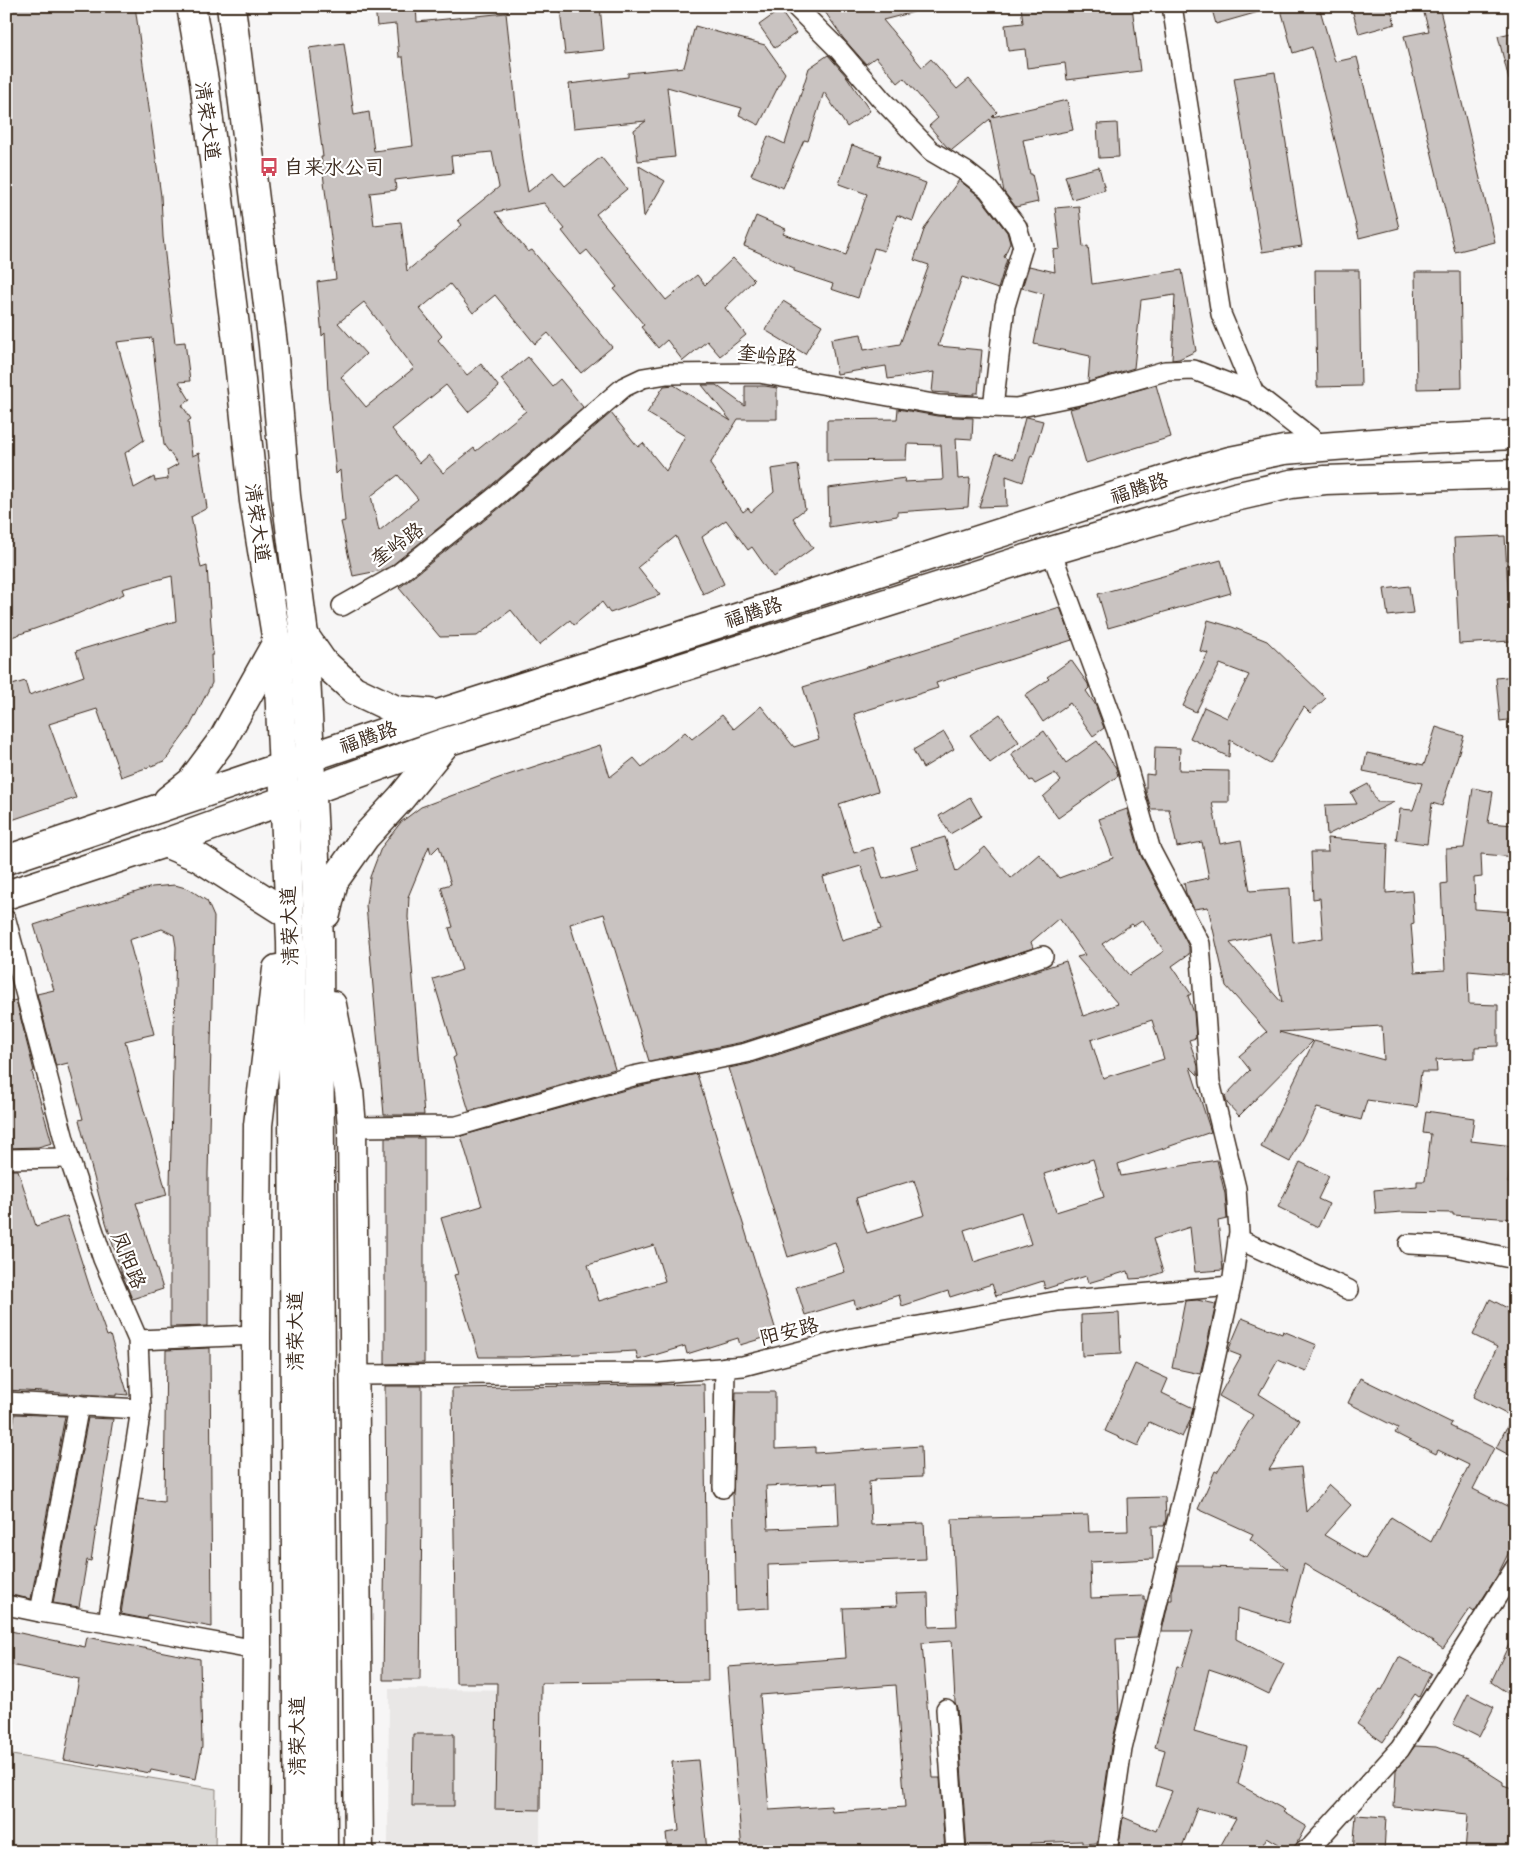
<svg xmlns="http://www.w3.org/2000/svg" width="1521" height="1858" viewBox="0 0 1521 1858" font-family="Mynerve,'LXGW WenKai TC',sans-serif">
<rect width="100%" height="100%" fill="#f7f6f6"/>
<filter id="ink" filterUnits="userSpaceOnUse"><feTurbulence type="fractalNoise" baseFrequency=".02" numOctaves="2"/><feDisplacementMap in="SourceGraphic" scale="10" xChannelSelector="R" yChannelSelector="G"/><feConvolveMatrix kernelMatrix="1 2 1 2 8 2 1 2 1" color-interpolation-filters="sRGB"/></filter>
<g filter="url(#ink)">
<polygon fill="#e9e7e6" points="389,1689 541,1690 540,1852 388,1852"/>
<polygon fill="#dbd9d6" stroke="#8b827a" points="6,1754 216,1789 215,1852 6,1852"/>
<g fill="#c9c3c1" stroke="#3b2a1e" fill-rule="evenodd">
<path d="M6,6H135L161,196L163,237L175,343L185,342L190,381L179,382L190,400L182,405L191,419L188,421L192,456L199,453L207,508L191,517L201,568L207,566L213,655H211L212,683L189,728L165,761L121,777L97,709L49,724L76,798L6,822V687L25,681L29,695L84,676L76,651L176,621L172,576L122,589L124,594L77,614L6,639ZM152,338L164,445L178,464L167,470L168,479L155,481L154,477L134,488L125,453L144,440L117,342Z"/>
<path d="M375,6H416L417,22L506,13L522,160L528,192L553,172L565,186L601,157L627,189L596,214L666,300L697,275L705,285L733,258L754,280L725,308L746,335L720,356L707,341L683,361L667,340L658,348L641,327L644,325L614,289L617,287L587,250L581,255L562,231L565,229L544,203L495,212L528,252L532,250L612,347L581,373L548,333L535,344L495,295L473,313L450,284L420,309L442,336L438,340L467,375L481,364L499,387L468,412L446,385L392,429L419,463L428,455L443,473L474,448L476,451L526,411L501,379L528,357L552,386L560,379L583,407L487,489L391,566L383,570L353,576L341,522L345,521L340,470L336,474L328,392L325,333L322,336L317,282L336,279L321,157H323L309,48L344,43L354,115L369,112L374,151L413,146L403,57H399L396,24L377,26ZM492,152L499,187L458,220L462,225L407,271L401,222L374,225L370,193L396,190L395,180L453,173L451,156ZM364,302L414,368L366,407L341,377L366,354L338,323ZM398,475L418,499L379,531L371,496Z"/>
<polygon points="585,6 600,6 604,50 565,54 560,9"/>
<polygon points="821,6 914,6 914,12 883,20 922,67 931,59 957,89 969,79 997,112 992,117 1067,100 1073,130 1023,140 1030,174 1032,174 1038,202 1016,207 1004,192 990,119 952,150 947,147 929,126 938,118 904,78 898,83 876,57 866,64 843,38"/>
<polygon points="1021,6 1132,6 1140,71 1067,80 1065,63 1027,68 1025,49 1008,51 1005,25 1023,23"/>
<polygon points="1211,6 1262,6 1262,11 1216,24"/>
<polygon points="1280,6 1319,6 1335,62 1357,57 1399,228 1359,238 1312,47 1293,53"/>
<polygon points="1351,6 1390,6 1395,24 1359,34"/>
<polygon points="1422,6 1439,6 1495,242 1455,252 1404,36 1429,31"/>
<polygon points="780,10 796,33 775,48 759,25"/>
<polygon points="695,26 765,45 785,73 759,125 739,115 742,108 667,87 675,157 638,161 634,130 646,121 574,128 569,84 628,77 628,73 684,67"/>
<polygon points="1515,32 1515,79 1509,80 1498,36"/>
<polygon points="828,55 847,77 870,111 847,127 824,92 808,141 804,140 783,188 751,175 768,136 785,144 809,68"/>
<polygon points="1275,72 1302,246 1262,252 1234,78"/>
<polygon points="1117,123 1119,157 1099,158 1097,124"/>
<polygon points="852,145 881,155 878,166 926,183 913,221 897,215 884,251 874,248 858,298 831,289 833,284 794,271 794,268 744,246 756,216 786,229 783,234 846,255 867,194 839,184"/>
<polygon points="639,166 665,181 644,217"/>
<polygon points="1099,167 1105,190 1072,199 1065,176"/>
<polygon points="959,180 980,197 1007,232 1010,243 1004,257 1007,259 998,289 962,277 938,346 982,350 978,393 974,393 974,395 932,392 934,372 888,379 886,366 837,374 831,339 861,334 864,350 900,344 929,265 914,260 925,227"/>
<polygon points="1079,206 1083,247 1088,246 1092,284 1182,270 1196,351 1179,359 1172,360 1175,295 1141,300 1134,368 1088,382 1090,356 1034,344 1044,294 1022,288 1029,266 1055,272 1053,250 1060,249 1055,208"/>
<polygon points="1315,270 1359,270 1361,386 1317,387"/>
<polygon points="1415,272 1460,272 1462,388 1417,389"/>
<polygon points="783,301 822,325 805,354 765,330"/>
<polygon points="674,385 731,421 702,385 716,385 745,406 745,386 765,386 777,388 777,419 738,419 710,464 743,512 748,508 751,512 774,492 771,469 798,465 805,509 793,518 813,548 773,577 752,547 748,550 726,520 702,537 724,584 703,594 676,536 638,567 660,595 610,613 602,602 574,625 570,620 539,645 511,610 477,636 440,637 399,588 501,507 611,413 638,447 643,443 666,471 685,436 647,413 664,386"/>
<polygon points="1156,385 1171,437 1086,463 1070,409"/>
<polygon points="898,409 937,416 973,418 972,439 956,438 958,479 970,478 968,507 897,512 897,516 829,527 828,488 905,478 904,482 943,480 941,445 907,444 906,460 827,461 827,420 897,419"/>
<polygon points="1027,417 1043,421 1033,456 1031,455 1023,482 1006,476 1007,506 979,507 996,453 1014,459 1025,418"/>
<polygon points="1505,536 1511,641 1459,644 1454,538"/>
<polygon points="1221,560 1231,593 1108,628 1098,594"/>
<polygon points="1409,586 1413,613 1388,616 1384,589"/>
<path d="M1060,607L1072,640L936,683L938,688L854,714L878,791L839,804L854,853L873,847L883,879L918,869L911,847L945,837L956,872L985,847L1011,878L1039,854L1059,878L1113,858L1099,819L1127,809L1141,856L1189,947V954L1172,966L1191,994L1188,996L1194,1013L1196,1038L1189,1040L1198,1066V1075L1190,1067L1211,1132L1118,1164L1121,1176L1217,1160L1225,1194L1227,1219L1218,1221L1223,1270L1195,1272L1190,1227L1153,1239L1163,1272L1146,1278L1130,1279L1128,1271L1088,1283L1086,1276L1045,1289L1043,1281L996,1296L992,1284L950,1297L948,1291L902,1306L899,1295L856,1308L854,1300L805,1315L796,1287L845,1272L835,1242L788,1257L729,1068L749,1064L1066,961L1083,1016L1118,1004L1077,957L1085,955L1059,918L1031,942L1033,948L743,1042L649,1061L604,914L570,924L615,1069L469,1111L453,1058L456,1056L433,979L462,970L449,928L453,927L441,887L451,884L439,846L431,854L429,846L408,897L409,896L408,917L424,1115H384L366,905L370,877L381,848L401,822L421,807L499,778L600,745L610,777L634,758L642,767L685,732L692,739L722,715L734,729L761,706L794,747L819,739L803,687ZM861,866L881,929L842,941L823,877ZM1143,920L1164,951L1129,975L1102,944L1132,924L1134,926ZM1152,1020L1164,1059L1103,1078L1091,1040ZM1093,1159L1104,1197L1056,1212L1044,1174ZM914,1180L925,1215L867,1233L856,1198ZM1021,1212L1031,1244L974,1262L964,1230Z"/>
<polygon points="1208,620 1232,627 1267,641 1326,698 1310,713 1304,707 1270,764 1230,740 1229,757 1190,738 1204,707 1227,718 1249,675 1220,664 1196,712 1183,706 1208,653 1200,651"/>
<polygon points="1071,660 1088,684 1089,688 1086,691 1095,704 1104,728 1093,736 1070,703 1043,722 1025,695 1049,679 1047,677"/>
<polygon points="1515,676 1515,719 1500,721 1496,678"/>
<polygon points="1000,714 1019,742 990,763 970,735"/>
<polygon points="1436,727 1464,736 1442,806 1432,803 1427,844 1396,840 1400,809 1413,810 1422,783 1363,771 1367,753 1424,765"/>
<polygon points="1044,731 1066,763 1097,741 1116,768 1118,776 1058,818 1043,797 1061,781 1055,773 1035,784 1032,780 1030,781 1011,754"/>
<polygon points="944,732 954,749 923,768 913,750"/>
<path d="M1155,747L1180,748L1179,770L1229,771V802H1212L1220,844L1241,840L1250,891L1290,888L1293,943L1323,938L1320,898L1313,899L1311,852H1328L1327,838L1388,843L1386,893L1412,891L1414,923L1411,924L1415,972L1445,970L1441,884L1447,883L1446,849L1464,848L1473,788L1493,792L1488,823L1515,825V857L1481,854L1482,877L1474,878L1475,909L1515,912V975L1468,971L1469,1004L1498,1005V1046L1475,1047V1058L1436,1060L1437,1072H1421L1417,1107L1367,1100L1361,1120L1317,1108L1290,1162L1261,1147L1314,1041L1384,1060L1382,1026L1279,1032L1313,1041L1239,1116L1227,1103L1225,1096L1250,1070L1239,1056L1267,1032L1226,986L1208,907L1194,909L1186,893L1184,883L1209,878L1202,842L1177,847L1169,809H1151L1146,792V774L1154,775ZM1270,934L1282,1003L1230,943Z"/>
<polygon points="1368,784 1377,802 1394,802 1327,835 1325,805 1357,804 1351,793"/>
<polygon points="970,797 981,816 950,834 939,816"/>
<polygon points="175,885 189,889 207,901 214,917 208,1173 208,1326 170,1327 170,1185 176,947 174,935 162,929 129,940 154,1034 125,1041 167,1195 136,1203 163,1289 132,1299 122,1274 105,1219 79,1120 83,1119 68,1063 56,1066 37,994 54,990 34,925 152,887"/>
<polygon points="16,1000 34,1071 32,1072 52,1143 38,1147 6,1148 6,1003"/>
<path d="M697,1074L777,1334L740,1345L738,1338L687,1354L685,1346L638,1360L636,1351L519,1357H479L454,1275L458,1274L441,1218L482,1206L461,1136L636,1087ZM654,1245L665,1281L599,1301L588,1265Z"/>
<polygon points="1426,1111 1474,1118 1471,1141 1513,1146 1508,1183 1515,1183 1515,1219 1453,1215 1453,1213 1402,1212 1376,1214 1374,1190 1417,1186 1417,1181 1425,1181 1431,1134 1423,1133"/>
<polygon points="385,1138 424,1138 424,1363 385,1364"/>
<polygon points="1300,1162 1329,1176 1318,1199 1329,1204 1318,1227 1278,1207"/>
<polygon points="6,1170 18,1170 36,1226 67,1216 91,1291 107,1336 110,1335 128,1395 116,1394 116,1396 6,1390"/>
<polygon points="1490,1299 1515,1312 1515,1458 1496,1448 1512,1417 1473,1397 1497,1347 1473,1335"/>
<polygon points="1197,1300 1216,1304 1200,1374 1172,1368 1185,1301"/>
<polygon points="1119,1313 1121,1354 1082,1356 1081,1315"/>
<polygon points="1242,1318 1282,1334 1283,1331 1317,1345 1306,1372 1278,1360 1259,1394 1300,1420 1269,1470 1301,1467 1306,1512 1329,1485 1351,1505 1324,1535 1365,1559 1391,1517 1431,1542 1469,1465 1438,1450 1436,1454 1395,1433 1398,1428 1348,1403 1360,1378 1452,1423 1450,1426 1494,1448 1473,1489 1515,1510 1515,1540 1497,1576 1474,1612 1470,1609 1443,1649 1394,1615 1304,1564 1288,1623 1237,1608 1236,1639 1284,1664 1269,1694 1236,1678 1209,1669 1194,1732 1247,1747 1238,1784 1285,1810 1283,1812 1306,1826 1292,1852 1267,1837 1259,1852 1217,1852 1236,1818 1197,1808 1180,1852 1118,1852 1123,1817 1156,1831 1172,1791 1156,1786 1165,1750 1155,1747 1177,1666 1182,1667 1193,1631 1162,1631 1169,1600 1172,1600 1172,1588 1178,1565 1204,1565 1204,1567 1288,1569 1250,1539 1253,1534 1198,1509 1215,1471 1217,1472 1253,1415 1219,1396 1241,1356 1228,1351"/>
<polygon points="210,1348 212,1627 148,1615 147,1619 121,1614 138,1499 164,1502 166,1350"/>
<polygon points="1135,1364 1168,1379 1162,1393 1193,1408 1190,1421 1182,1437 1149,1422 1138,1446 1105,1431"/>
<polygon points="704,1384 708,1681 541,1683 540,1810 495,1809 497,1683 456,1683 452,1388"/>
<polygon points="385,1386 422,1386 422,1512 420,1680 383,1680 385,1524 386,1524"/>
<path d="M736,1392H775V1449L815,1447V1453L921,1446L922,1477L875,1479V1481L869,1482L871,1525L924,1523L926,1559L768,1565L769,1608L736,1610L733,1492ZM837,1483L839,1526L768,1529L766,1486Z"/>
<polygon points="15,1414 65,1416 31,1599 6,1594 6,1466"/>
<polygon points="88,1418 113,1419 91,1561 87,1560 79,1607 53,1603"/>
<path d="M1165,1497L1166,1519L1164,1526H1152L1153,1559L1090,1562L1091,1598L1144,1596V1600H1146L1137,1638L1116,1639L1119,1714L1111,1747L1097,1843L1082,1844V1841L1030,1843V1848L967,1851L957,1708L955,1702L952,1641L922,1643L933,1778H940L945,1852H742L728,1667L846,1658L843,1608L897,1606L896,1594L928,1593L929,1627L957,1626L952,1519L1088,1515L1089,1532L1128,1531L1127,1498ZM896,1685L905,1807L832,1812L831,1806L769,1810L760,1695Z"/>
<polygon points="6,1630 85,1647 87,1637 200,1659 202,1746 196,1779 151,1770 150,1773 100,1764 99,1766 64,1760 79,1679 6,1664"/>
<polygon points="1515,1632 1515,1698 1491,1682"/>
<polygon points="1399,1657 1431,1673 1419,1697 1415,1694 1383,1742 1357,1724 1380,1689 1382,1690"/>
<polygon points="1468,1694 1494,1707 1479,1737 1453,1724"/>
<polygon points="413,1734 454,1734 454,1806 412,1806"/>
<polygon points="1415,1746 1436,1747 1467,1759 1503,1782 1503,1785 1515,1789 1515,1852 1465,1852 1468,1814 1394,1807 1396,1770"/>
<polygon points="698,1760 707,1851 668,1852 666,1833 679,1831 672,1762"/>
<polygon points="1356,1815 1386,1817 1384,1852 1353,1852"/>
</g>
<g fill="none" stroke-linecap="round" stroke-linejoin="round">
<g stroke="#3b2a1e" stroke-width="22">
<g id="minor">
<polyline points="795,6 839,50 881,99 931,151 965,171 988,189 1017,227 1023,246 1005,306 993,407"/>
<polyline points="1172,6 1221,314 1254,393 1323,447"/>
<polyline points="1051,551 1117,731 1151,851 1200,944 1210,1082 1236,1188 1239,1232 1233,1278 1200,1426 1122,1749 1107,1852"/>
<polyline points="342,606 397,575 494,498 624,387 643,378 667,374 759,373 939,405 1016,408 1089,393 1165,371 1194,370 1254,393"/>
<polyline points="6,920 69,1158 103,1259 138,1340 141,1409 108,1623"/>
<polyline points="352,1127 457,1126 633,1076 746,1053 1043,956"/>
<polyline points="6,1159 69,1158"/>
<polyline points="1238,1239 1349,1290"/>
<polyline points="1409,1244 1451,1246 1515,1259"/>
<polyline points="138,1340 256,1335"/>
<polyline points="355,1375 660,1373 743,1366 852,1338 1058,1301 1231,1286"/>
<polyline points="6,1402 141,1409"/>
<polyline points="723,1488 725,1367"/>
<polyline points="6,1605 40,1612 108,1623 257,1650"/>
<polyline points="40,1612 79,1405"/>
<polyline points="946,1709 956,1852"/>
<polyline points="1303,1852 1311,1847 1400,1749 1515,1568"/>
</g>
</g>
<g stroke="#3b2a1e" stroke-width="31">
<g id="primary">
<polyline points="191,6 204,81 236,334 254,501 277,642 291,941 293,1112 298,1852"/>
<polyline points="231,6 273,345 286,496 304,635 319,940 323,1852"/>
<polyline points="304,635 322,661 354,690 396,710 429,713"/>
<polyline points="168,800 191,782 223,739 277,642"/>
<polyline points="165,843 198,857 289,915"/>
<polyline points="6,860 438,714 1174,477 1230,461 1284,450 1424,439 1515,435"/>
<polyline points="6,895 165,843 446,742 1051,551 1235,497 1291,484 1325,480 1515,474"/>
<polyline points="326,914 334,881 365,837 401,798 446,743"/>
<polyline points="332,1005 349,1091 352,1127 359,1852"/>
<polyline points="255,1852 257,1650 256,1335 258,1125 277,969"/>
</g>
</g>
<use href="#minor" stroke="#fff" stroke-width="19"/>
<use href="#primary" stroke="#fff" stroke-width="28"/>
</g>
</g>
<defs>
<g id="bus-bare" transform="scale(1.5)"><path d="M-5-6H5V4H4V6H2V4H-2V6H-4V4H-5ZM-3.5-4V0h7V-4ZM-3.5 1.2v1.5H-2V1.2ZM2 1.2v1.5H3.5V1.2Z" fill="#d1495b" stroke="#fff" stroke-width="2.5" paint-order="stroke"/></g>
</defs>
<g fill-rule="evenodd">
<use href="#bus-bare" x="269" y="167"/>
</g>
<g text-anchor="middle" stroke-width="4.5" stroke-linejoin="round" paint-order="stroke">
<g font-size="20" fill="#3b2a1e" stroke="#fff">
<text transform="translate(208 121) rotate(82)" y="7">清荣大道</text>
<text transform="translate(767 355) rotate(6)" y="7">奎岭路</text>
<text transform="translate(1139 488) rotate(-18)" y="7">福腾路</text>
<text transform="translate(258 523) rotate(82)" y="7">清荣大道</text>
<text transform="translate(397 544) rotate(-36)" y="7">奎岭路</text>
<text transform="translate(753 612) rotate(-18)" y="7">福腾路</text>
<text transform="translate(368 737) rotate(-19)" y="7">福腾路</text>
<text transform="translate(289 926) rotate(-92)" y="7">清荣大道</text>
<text transform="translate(129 1260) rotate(68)" y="7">凤阳路</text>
<text transform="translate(295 1331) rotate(-90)" y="7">清荣大道</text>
<text transform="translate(789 1331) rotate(-14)" y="7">阳安路</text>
<text transform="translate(297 1736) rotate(-90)" y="7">清荣大道</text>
</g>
<g font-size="20" fill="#3b2a1e" stroke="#fff" text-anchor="start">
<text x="284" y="174">自来水公司</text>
</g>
</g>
<rect width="1521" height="1858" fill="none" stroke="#fff" stroke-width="25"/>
<rect x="12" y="12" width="1496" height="1833" fill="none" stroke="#3b2a1e" stroke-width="2" filter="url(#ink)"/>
</svg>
